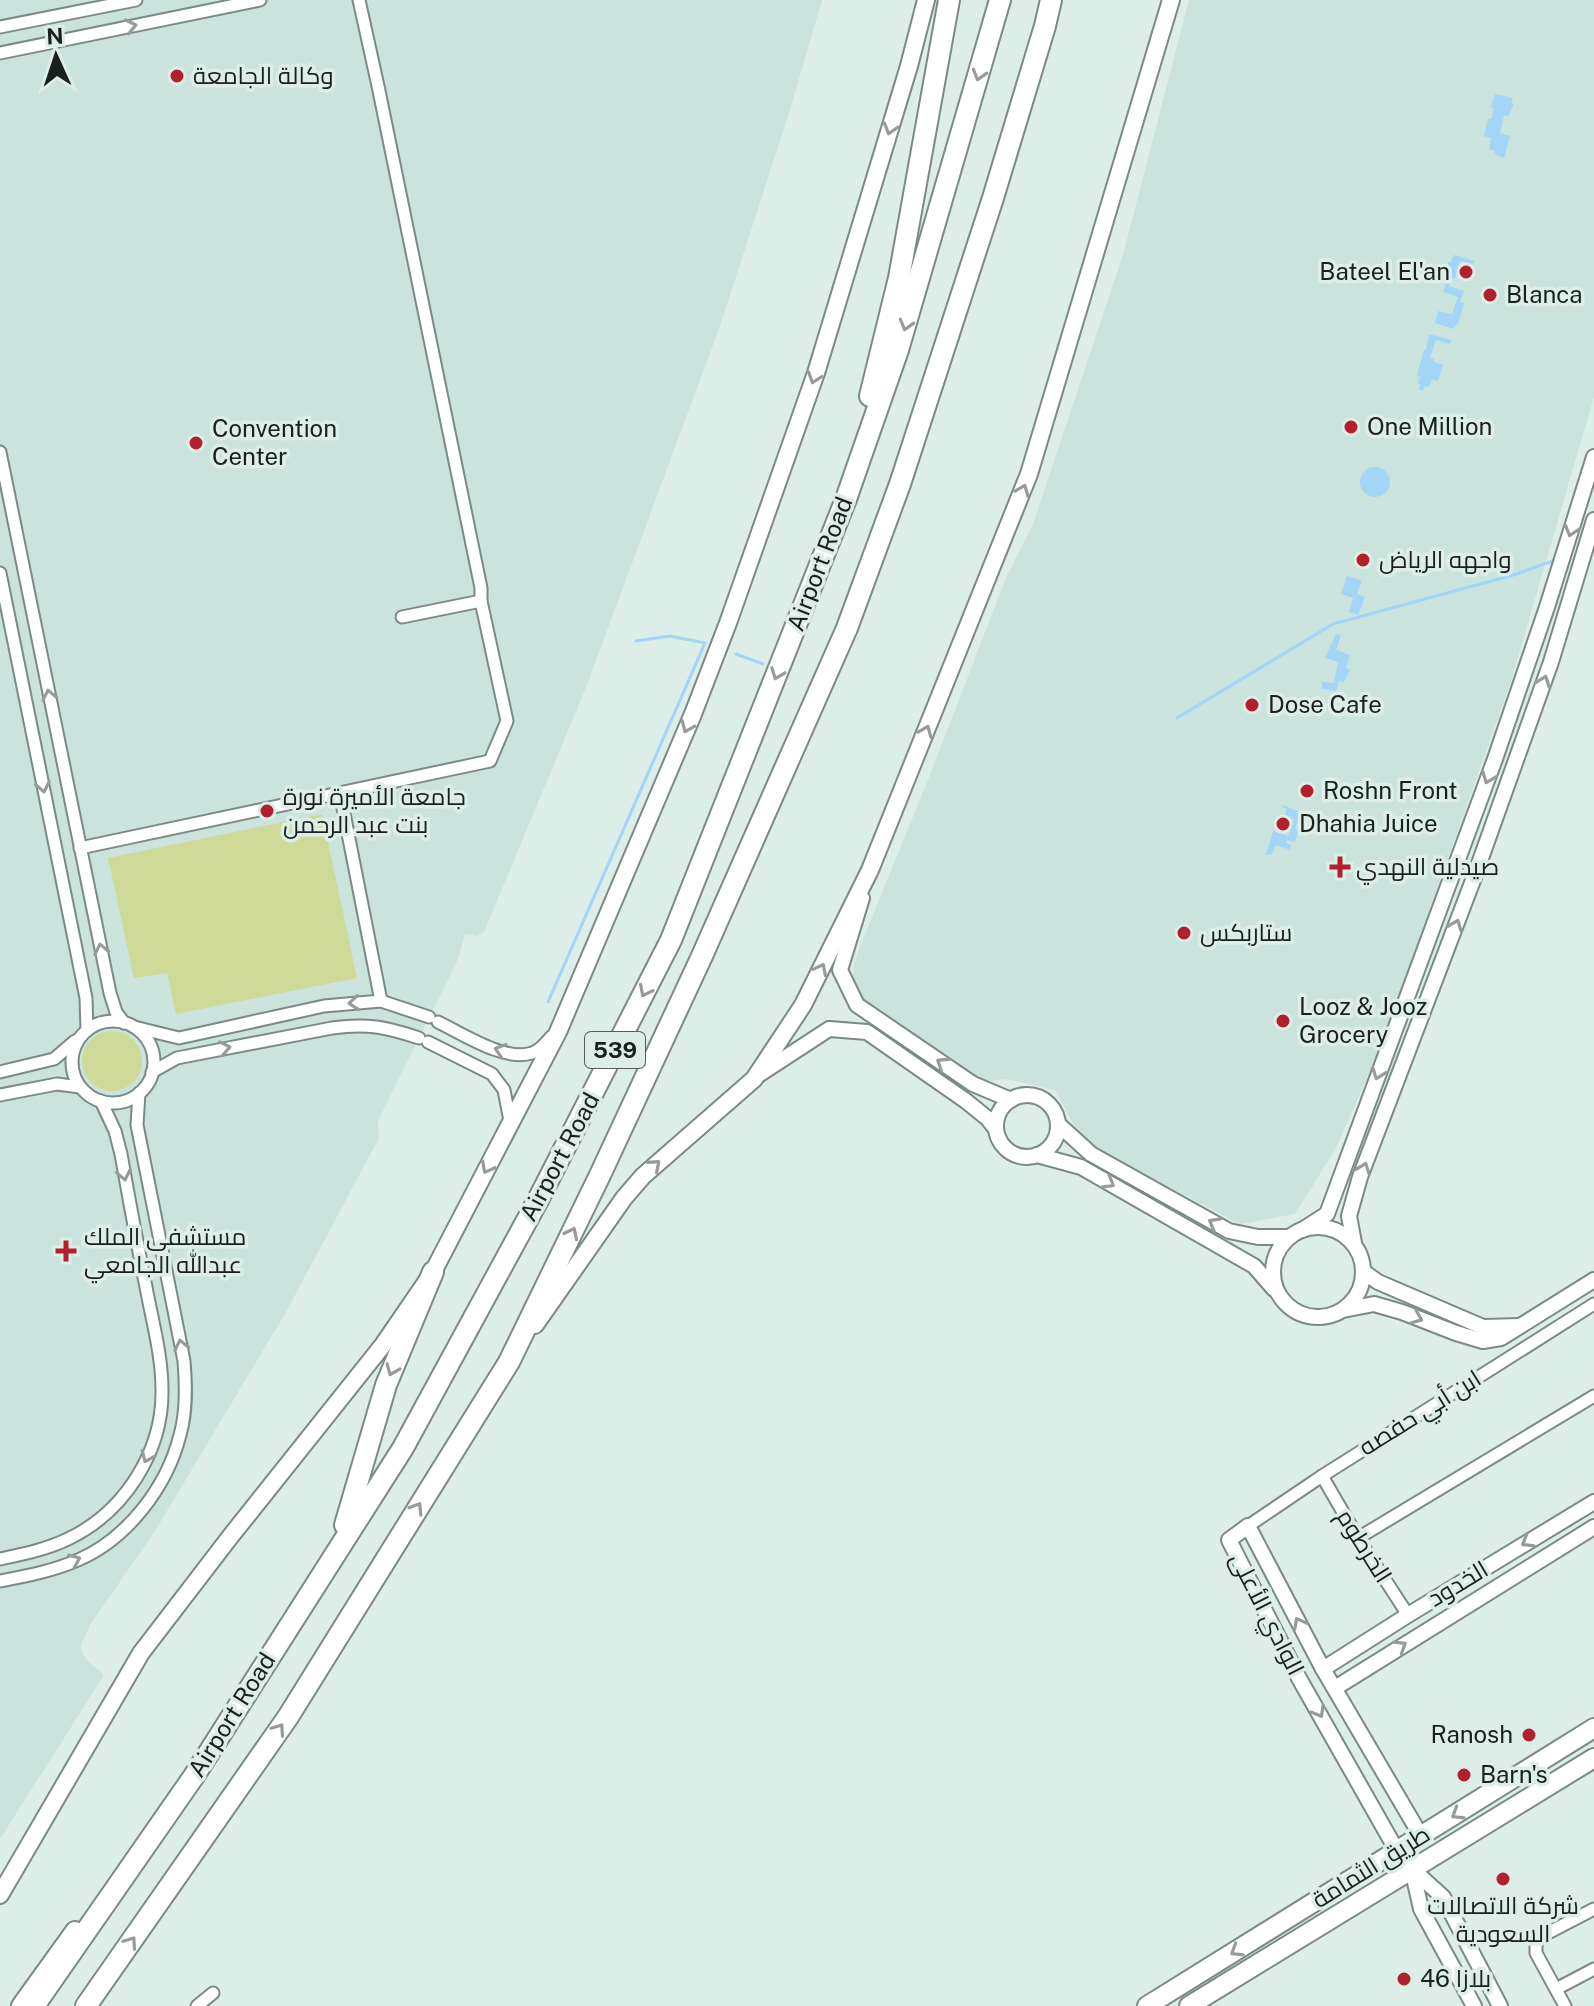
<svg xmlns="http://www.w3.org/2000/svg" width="1594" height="2006" viewBox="0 0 1594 2006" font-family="'Public Sans',Cairo,sans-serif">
<rect width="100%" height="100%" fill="#ddede8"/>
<g fill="#cae3dc">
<polygon points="0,0 822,0 789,113 720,326 585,690 484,932 477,936 465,934 458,959 378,1121 379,1138 286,1312 155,1531 90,1625 81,1645 82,1653 87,1660 104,1675 0,1839"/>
<polygon points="1189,0 1594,0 1594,397 1510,684 1379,1051 1335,1150 1295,1214 1240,1224 1089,1145 1076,1129 1055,1090 1006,1079 977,1082 867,1007 856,990 853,977 854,964 861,944 928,780 1004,583 1033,524 1123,255"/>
</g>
<g fill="#cfda99">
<polygon points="322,814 357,978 176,1014 167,973 134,978 108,858"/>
<circle cx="112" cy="1061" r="30"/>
</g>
<g fill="#a3d5f7">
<polygon points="1495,94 1513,98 1511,103 1514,104 1508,116 1504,115 1500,133 1510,136 1504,158 1494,154 1495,151 1489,149 1491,138 1484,136 1488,119 1491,119 1494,108 1491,107"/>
<polygon points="1454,255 1475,261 1473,264 1460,261 1455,279 1452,278 1449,286 1464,291 1460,302 1464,303 1458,324 1456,324 1454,329 1435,323 1438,311 1452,314 1458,297 1443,292 1448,277 1444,276 1448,262 1451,262"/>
<polygon points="1429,334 1451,340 1450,344 1436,340 1430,358 1434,359 1434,362 1443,365 1438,381 1432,379 1429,387 1425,386 1423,391 1419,389 1420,384 1418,383 1420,377 1417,375 1424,350 1426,350"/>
<circle cx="1375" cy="482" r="15"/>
<polygon points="1347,576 1362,581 1357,594 1365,597 1358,615 1349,612 1353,598 1341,594"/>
<polygon points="1336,634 1341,635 1336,650 1350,655 1346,668 1350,670 1344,682 1339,681 1336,691 1322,689 1322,682 1334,683 1338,662 1325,658"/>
<polygon points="1283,805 1305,814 1303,820 1299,818 1295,828 1298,830 1295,842 1287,840 1286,843 1291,845 1290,850 1276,845 1272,854 1266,855 1273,831 1288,836 1294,819 1285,815 1287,809 1282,807"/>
</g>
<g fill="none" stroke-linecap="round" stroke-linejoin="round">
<g stroke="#a3d5f7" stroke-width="3">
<polyline points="736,654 763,664"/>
<polyline points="1177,718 1333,624 1517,574 1558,559"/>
<polyline points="548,1002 705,643 670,636 636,641"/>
</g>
<g stroke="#7b8a86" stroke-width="15">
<g id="minor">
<polyline points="0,27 136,0"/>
<polyline points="0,53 260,0"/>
<polyline points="0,452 110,993 116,1012 124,1023"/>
<polyline points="0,573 86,998 87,1030"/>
<polyline points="402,617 481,601"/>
<polyline points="340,793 381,1001"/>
<polyline points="80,848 490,761 507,721 481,601 481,588 378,86 359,0"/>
<circle cx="113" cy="1062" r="41"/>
<path d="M438,1022C463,1034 505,1062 532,1053C539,1051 546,1043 551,1037"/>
<polyline points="134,1027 179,1038 324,1006 381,1001 429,1017"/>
<polyline points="428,1042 492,1074 504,1090 510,1121"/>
<polyline points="0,1072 54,1059 75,1041"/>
<path d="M152,1072L177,1058L332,1028C367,1023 386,1027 419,1038"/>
<polyline points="0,1095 57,1084 80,1087"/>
<polyline points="1322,1476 1358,1538 1408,1615"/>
<polyline points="1248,1526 1322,1476 1594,1304"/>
<polyline points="1358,1538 1594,1396"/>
<path d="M0,1559C24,1554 48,1549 70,1538C125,1511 163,1451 162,1390C162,1355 152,1320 146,1287C137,1243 129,1199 121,1154L115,1131L101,1101"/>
<path d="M0,1581C26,1576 53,1571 78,1560C127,1539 167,1487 180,1435C187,1411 186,1385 184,1361L137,1125L139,1093"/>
<polyline points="1556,1989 1594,1969"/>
<polyline points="197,2006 213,1993"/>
<polyline points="1565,2006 1536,1953 1536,1945 1540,1937 1594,1909"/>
</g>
</g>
<g stroke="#7b8a86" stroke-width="18">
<g id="tertiary">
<polyline points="862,898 840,970 857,1005 973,1084 1011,1100"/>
<polyline points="757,1076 829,1029 867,1032 966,1101 987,1118 995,1128"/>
<circle cx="1027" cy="1126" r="31"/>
<polyline points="1058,1124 1091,1154 1229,1231 1258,1237 1289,1237"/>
<polyline points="1037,1155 1081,1167 1254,1266 1274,1289"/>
<circle cx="1318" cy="1272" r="45"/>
<polyline points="1302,1230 1327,1214 1495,759 1547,607 1594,457"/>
<polyline points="1354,1243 1349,1216 1360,1177 1475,875 1551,662 1594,520"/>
<polyline points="1364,1272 1378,1282 1483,1327 1520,1326"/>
<polyline points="1343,1310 1374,1304 1402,1312 1456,1333 1483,1341 1501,1338 1594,1280"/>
<polyline points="1323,1669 1408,1615 1594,1502"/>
<polyline points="1335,1688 1594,1527"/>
<polyline points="1397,1851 1300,1680 1229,1540 1248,1526 1323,1669 1421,1836"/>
<polyline points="1412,1869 1443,1897 1500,2006"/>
<polyline points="1412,1869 1421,1909 1474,2006"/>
</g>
</g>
<g stroke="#7b8a86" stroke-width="20">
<g id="secondary">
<polyline points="535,1325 624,1198 643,1176 754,1079 803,1005 870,870 1029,474 1171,0"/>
<polyline points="0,1895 141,1653 230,1537 383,1345 433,1272 558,1032 693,714 728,623 816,373 909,66 926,0"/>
</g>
</g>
<g stroke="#7b8a86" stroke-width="22">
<g id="primary">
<polyline points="21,2006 75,1931"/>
<polyline points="1147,2006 1594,1728"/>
<polyline points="1189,2006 1594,1758"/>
</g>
</g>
<g stroke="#7b8a86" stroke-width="24">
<g id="motorway">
<polyline points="870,396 899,278 949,0"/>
<polyline points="345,1525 386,1385 433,1272"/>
<polyline points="34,2006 194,1776 403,1448 538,1200 671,940 846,499 898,350 1000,0"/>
<polyline points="86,2006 288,1717 509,1362 600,1175 702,956 847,628 900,484 993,198 1045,26 1051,0"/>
</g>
</g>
<use href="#minor" stroke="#fff" stroke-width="11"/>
<use href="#tertiary" stroke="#fff" stroke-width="14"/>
<use href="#secondary" stroke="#fff" stroke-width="16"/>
<use href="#primary" stroke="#fff" stroke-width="18"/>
<use href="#motorway" stroke="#fff" stroke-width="20"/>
</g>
<defs><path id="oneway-chevron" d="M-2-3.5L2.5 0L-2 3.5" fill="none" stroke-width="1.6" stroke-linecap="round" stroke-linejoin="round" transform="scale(2)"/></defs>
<g stroke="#989b9a">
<use href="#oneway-chevron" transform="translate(131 26) rotate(-12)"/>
<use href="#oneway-chevron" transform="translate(979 75) rotate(106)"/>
<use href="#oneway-chevron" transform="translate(890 129) rotate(107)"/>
<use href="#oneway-chevron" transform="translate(906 325) rotate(106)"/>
<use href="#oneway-chevron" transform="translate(814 378) rotate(109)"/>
<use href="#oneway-chevron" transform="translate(1023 490) rotate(-68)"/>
<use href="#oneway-chevron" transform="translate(1571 531) rotate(107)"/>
<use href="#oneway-chevron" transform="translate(777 674) rotate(111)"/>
<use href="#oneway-chevron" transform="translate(1544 681) rotate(-70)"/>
<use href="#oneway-chevron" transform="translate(49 695) rotate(-102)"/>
<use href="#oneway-chevron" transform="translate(687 727) rotate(113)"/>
<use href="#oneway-chevron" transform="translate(926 731) rotate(-68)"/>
<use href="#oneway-chevron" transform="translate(1488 778) rotate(111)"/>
<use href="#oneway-chevron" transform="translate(43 787) rotate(79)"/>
<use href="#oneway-chevron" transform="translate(1456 925) rotate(-69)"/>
<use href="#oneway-chevron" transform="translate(101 949) rotate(-102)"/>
<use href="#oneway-chevron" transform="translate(821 969) rotate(-63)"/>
<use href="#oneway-chevron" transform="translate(645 991) rotate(117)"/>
<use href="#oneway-chevron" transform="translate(354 1003) rotate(175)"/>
<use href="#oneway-chevron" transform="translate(225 1048) rotate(-11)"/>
<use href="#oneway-chevron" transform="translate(500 1050) rotate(-162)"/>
<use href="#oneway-chevron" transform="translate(942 1063) rotate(-146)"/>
<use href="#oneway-chevron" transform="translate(1378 1074) rotate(110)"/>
<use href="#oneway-chevron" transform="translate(655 1165) rotate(-41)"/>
<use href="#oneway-chevron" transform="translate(487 1168) rotate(118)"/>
<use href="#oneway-chevron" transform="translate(1364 1168) rotate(-70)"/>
<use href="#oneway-chevron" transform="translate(124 1175) rotate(79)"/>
<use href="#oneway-chevron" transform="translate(1109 1183) rotate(30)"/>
<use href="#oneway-chevron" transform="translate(1214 1223) rotate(-151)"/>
<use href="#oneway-chevron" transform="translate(572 1233) rotate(-64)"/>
<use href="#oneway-chevron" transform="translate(1417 1318) rotate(22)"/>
<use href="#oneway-chevron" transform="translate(181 1345) rotate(-101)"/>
<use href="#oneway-chevron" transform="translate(392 1370) rotate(112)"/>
<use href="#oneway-chevron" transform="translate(147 1457) rotate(114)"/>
<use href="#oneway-chevron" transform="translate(417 1508) rotate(-58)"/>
<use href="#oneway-chevron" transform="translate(1527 1542) rotate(149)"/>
<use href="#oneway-chevron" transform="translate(75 1560) rotate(-23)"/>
<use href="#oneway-chevron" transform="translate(1299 1623) rotate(-118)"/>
<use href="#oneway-chevron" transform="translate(1401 1646) rotate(-32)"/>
<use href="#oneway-chevron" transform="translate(1319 1712) rotate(60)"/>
<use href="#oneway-chevron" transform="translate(279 1729) rotate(-55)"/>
<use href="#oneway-chevron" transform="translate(1457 1814) rotate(148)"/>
<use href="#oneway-chevron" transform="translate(131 1942) rotate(-55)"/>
<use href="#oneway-chevron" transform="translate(1236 1951) rotate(148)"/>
</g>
<g fill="#b2202d" stroke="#ddede8" stroke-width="3">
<circle cx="177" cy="76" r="8"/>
<circle cx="1466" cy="272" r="8"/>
<circle cx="1490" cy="295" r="8"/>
<circle cx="1351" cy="427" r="8"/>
<circle cx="196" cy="443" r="8"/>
<circle cx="1363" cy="560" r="8"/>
<circle cx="1252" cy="705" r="8"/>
<circle cx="1307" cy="791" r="8"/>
<circle cx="267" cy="811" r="8"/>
<circle cx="1283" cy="824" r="8"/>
<path d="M1336 855h8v8h8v8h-8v8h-8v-8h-8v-8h8z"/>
<circle cx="1184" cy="933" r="8"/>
<circle cx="1283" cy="1021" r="8"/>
<path d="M62 1239h8v8h8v8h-8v8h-8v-8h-8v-8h8z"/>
<circle cx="1529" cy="1735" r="8"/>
<circle cx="1464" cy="1775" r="8"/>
<circle cx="1503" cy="1879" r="8"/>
<circle cx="1404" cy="1979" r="8"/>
</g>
<g text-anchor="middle" stroke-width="7" stroke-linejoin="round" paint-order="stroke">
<rect fill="#ddede8" stroke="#545e5b" stroke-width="2" x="585" y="1032" width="60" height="36" rx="6"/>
<g font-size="22" font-weight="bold" fill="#1a201e">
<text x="615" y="1058">539</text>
</g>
<g font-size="24" fill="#1a201e" stroke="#ddede8" text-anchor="start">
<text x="193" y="84">وكالة الجامعة</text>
<text x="1450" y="280" text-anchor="end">Bateel El'an</text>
<text x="1506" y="303">Blanca</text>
<text x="1367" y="435">One Million</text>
<text x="212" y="437">Convention<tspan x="212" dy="28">Center</tspan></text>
<text x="1379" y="568">واجهه الرياض</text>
<text x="1268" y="713">Dose Cafe</text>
<text x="1323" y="799">Roshn Front</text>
<text x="283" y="805">جامعة الأميرة نورة<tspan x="283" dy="28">بنت عبد الرحمن</tspan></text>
<text x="1299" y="832">Dhahia Juice</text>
<text x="1356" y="875">صيدلية النهدي</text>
<text x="1200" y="941">ستاربكس</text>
<text x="1299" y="1015">Looz &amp; Jooz<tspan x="1299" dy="28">Grocery</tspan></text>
<text x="84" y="1245">مستشفى الملك<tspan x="84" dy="28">عبدالله الجامعي</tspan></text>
<text x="1513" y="1743" text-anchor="end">Ranosh</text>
<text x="1480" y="1783">Barn's</text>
<text x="1503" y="1914" text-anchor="middle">شركة الاتصالات<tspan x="1503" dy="28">السعودية</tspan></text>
<text x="1420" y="1987">بلازا 46</text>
</g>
<g font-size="24" fill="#1a201e" stroke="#ddede8">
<text transform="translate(820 564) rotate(-69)" y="8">Airport Road</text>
<text transform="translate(560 1157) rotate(-62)" y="8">Airport Road</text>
<text transform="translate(1420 1413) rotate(-32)" y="8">ابن أبي حفصه</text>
<text transform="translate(1364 1546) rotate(58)" y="8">الخرطوم</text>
<text transform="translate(1458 1584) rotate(-31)" y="8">الخدود</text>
<text transform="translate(1267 1614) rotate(63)" y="8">الوادي الأعلى</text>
<text transform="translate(232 1715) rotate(-58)" y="8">Airport Road</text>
<text transform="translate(1371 1867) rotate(-32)" y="8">طريق الثمامة</text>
</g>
</g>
<g transform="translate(56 56) rotate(357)" stroke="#ddede8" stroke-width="6" paint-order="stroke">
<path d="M0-6L14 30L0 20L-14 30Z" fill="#1a201e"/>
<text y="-12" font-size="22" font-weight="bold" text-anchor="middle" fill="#1a201e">N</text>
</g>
</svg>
